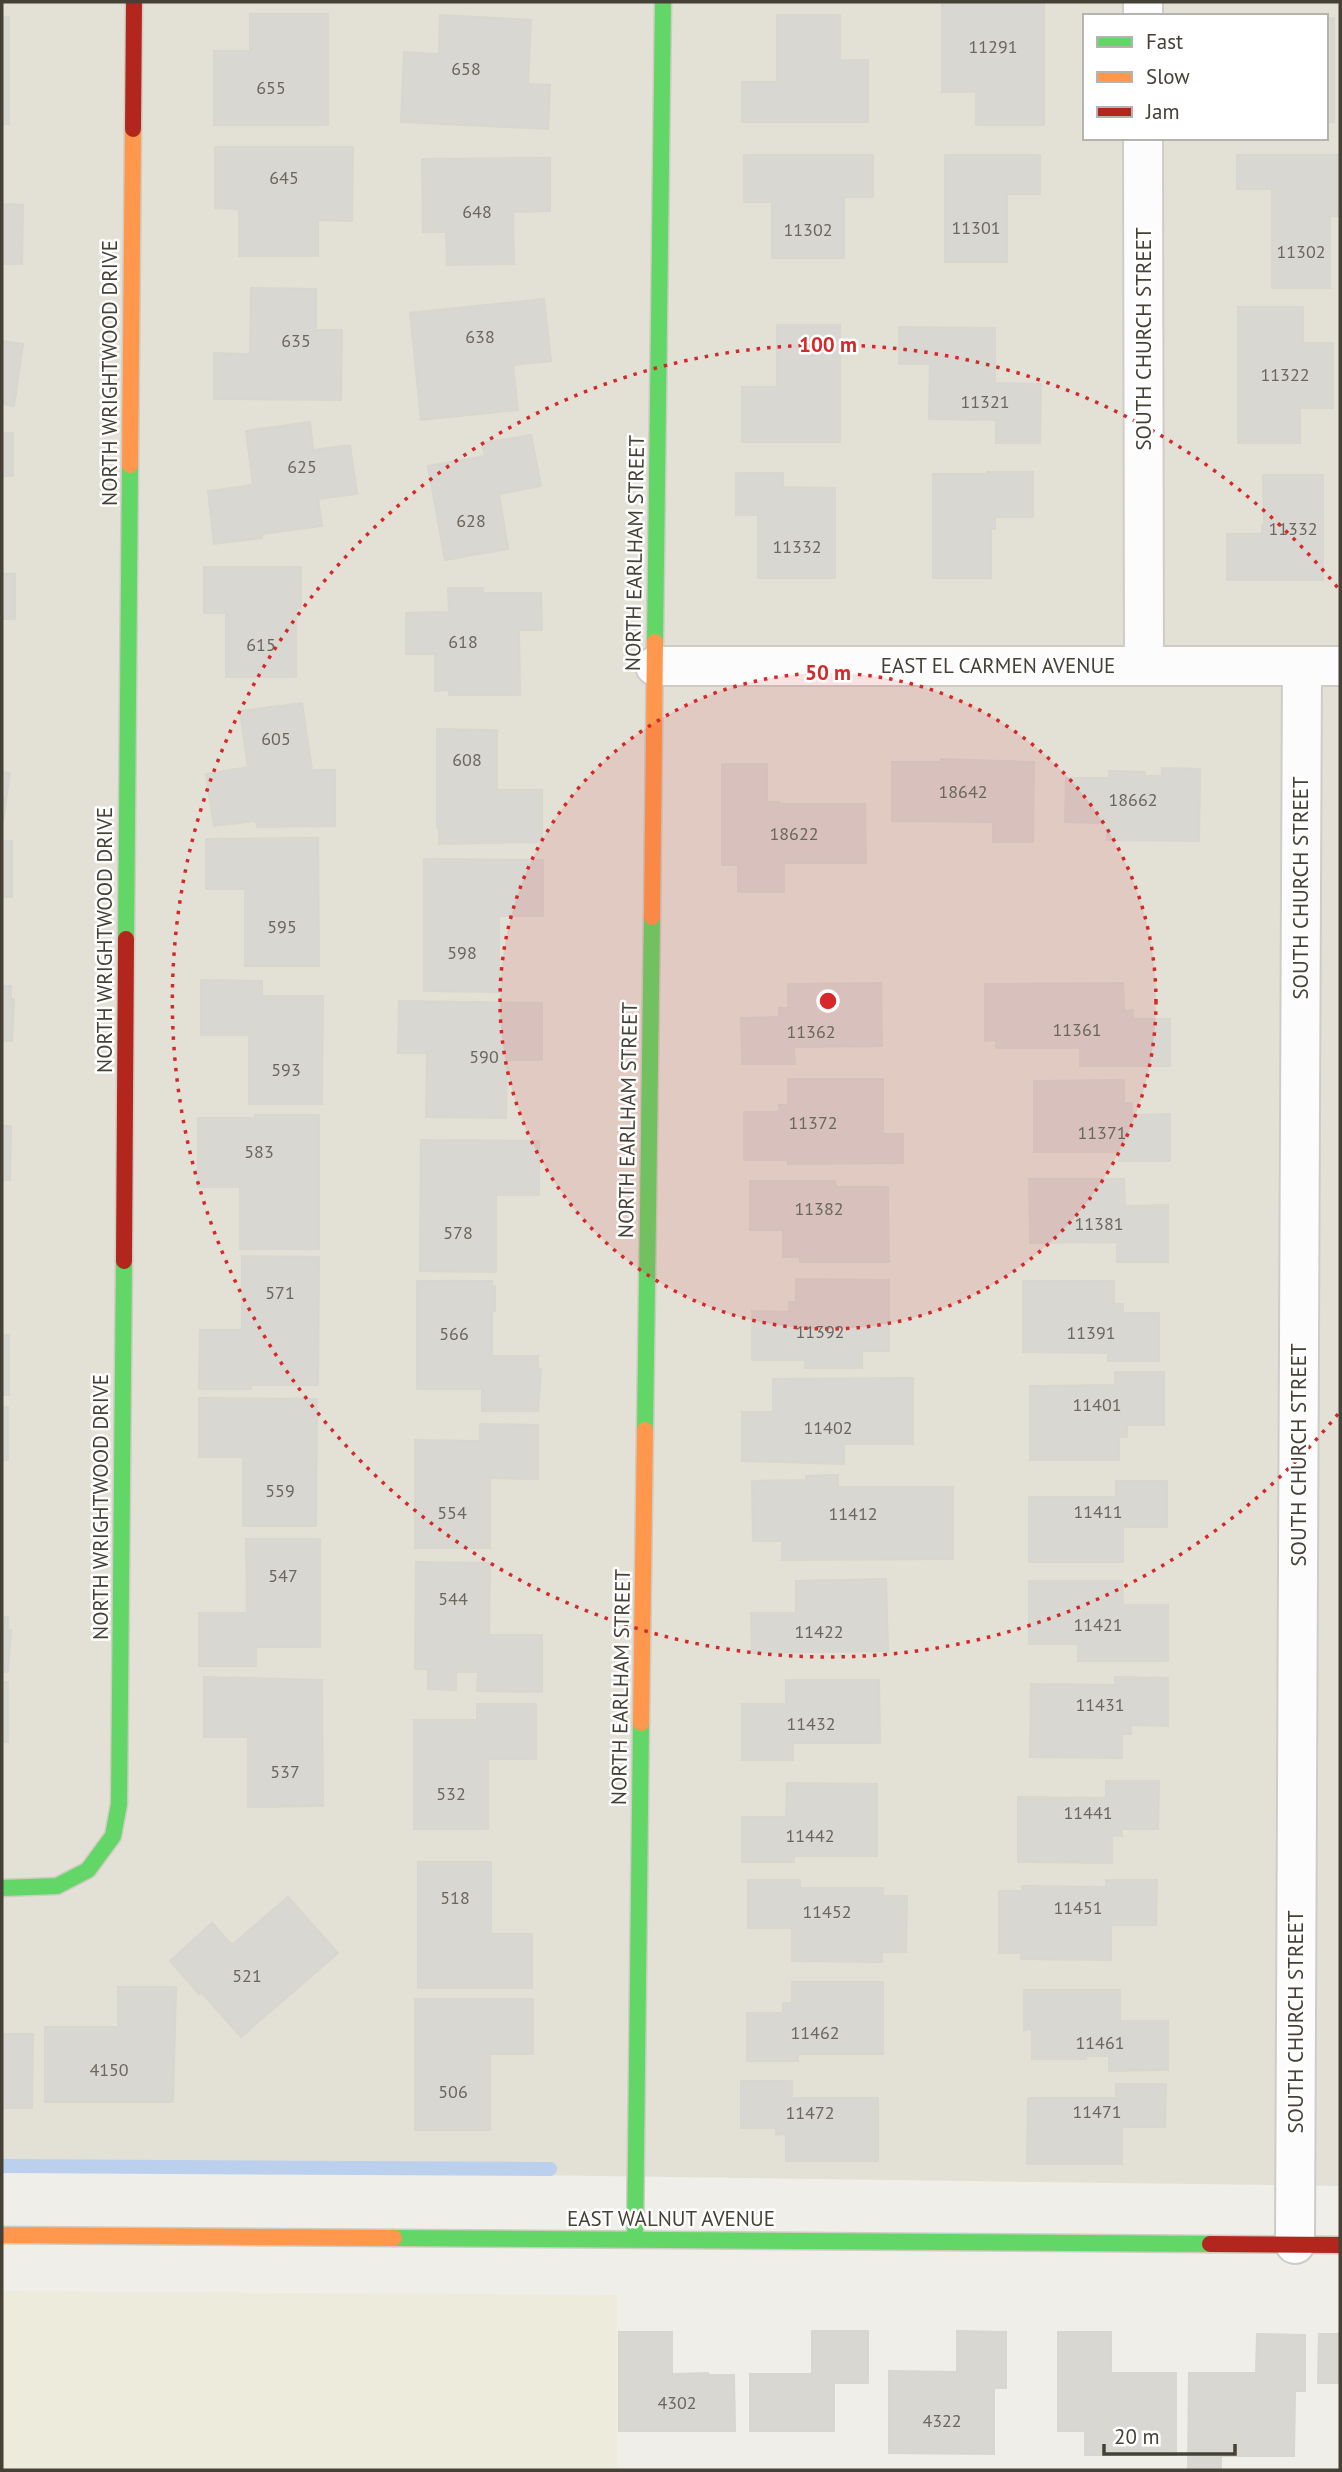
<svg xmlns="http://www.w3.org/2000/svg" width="1342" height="2472" viewBox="0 0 1342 2472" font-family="'PT Sans',sans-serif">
<rect width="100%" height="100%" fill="#efeee9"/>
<path fill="#e3e1d6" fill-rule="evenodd" d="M2,2H1340V2186L2,2168ZM1085,16H1326V138H1085Z"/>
<polygon fill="#edebdc" points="2,2291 617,2295 617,2470 2,2470"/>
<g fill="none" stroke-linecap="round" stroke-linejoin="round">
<polyline stroke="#bbd0ec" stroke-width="14" points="2,2166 550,2169"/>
</g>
<g fill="#d9d7d1" stroke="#d7d6cf" stroke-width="2">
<polygon points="942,2 1044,2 1044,125 976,125 976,92 942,92"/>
<polygon points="250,14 328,14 328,125 214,125 214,51 250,51"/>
<polygon points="440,15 531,20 528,84 550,85 548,129 401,122 404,52 439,54"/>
<polygon points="777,15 840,15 840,60 868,60 868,122 742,122 742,82 777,82"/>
<rect x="2" y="17" width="7" height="107"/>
<rect x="1326" y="18" width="8" height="104"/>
<polygon points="215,147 353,147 352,221 318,220 318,256 239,256 239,209 215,208"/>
<polygon points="744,155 873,155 873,197 844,197 844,258 772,258 772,202 744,202"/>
<polygon points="945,155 1040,155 1040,194 1007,194 1007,262 945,262"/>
<polygon points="1237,155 1340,155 1340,216 1330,216 1330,288 1272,288 1272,189 1237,189"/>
<polygon points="550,158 550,211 513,212 514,264 447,265 446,232 423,232 422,159"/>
<polygon points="2,204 23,205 22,264 2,264"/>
<polygon points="251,288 316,289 316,330 342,330 341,400 214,399 214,353 250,354"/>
<polygon points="544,299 551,361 513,365 518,410 421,420 410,313"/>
<polygon points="1238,307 1303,307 1303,343 1333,343 1333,408 1300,408 1300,443 1238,443"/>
<polygon points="777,325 840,325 840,442 742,442 742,387 777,387"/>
<polygon points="899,327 995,328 995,383 1041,384 1040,443 996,443 996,420 929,419 930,364 899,364"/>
<polygon points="2,341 23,344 14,406 2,404"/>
<polygon points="310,422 313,450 350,445 357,494 318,499 322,526 262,534 262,538 214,544 208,491 253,485 246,431"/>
<rect x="2" y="433" width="11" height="43"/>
<polygon points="531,435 541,486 499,494 508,549 445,560 428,466 485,456 482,443"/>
<polygon points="987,472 1033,472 1033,517 995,517 995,529 991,529 991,578 933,578 933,474 987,474"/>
<polygon points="736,473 783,473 783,487 835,488 835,578 758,578 758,515 736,515"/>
<polygon points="1263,475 1323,475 1323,580 1227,580 1227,534 1262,534 1262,525 1264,525"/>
<polygon points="204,567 301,567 301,608 296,608 296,677 226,677 226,613 204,613"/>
<rect x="2" y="574" width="13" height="45"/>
<polygon points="448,588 483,588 483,593 541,593 542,630 519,630 520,695 449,695 449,690 435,691 435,654 406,654 406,613 449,612"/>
<polygon points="302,703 312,770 335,770 335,826 257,827 256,821 214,826 206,774 248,767 240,711"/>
<polygon points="437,729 497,730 497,790 542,790 542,842 439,844 439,828 437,828"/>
<polygon points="941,759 1034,762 1033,842 993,842 993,822 892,821 892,762 941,762"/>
<polygon points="722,764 767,764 767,802 779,802 779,804 865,804 866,863 784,863 784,892 738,892 738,865 722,865"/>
<polygon points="1162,768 1200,769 1199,841 1107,840 1107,823 1065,822 1066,778 1109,778 1109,771 1145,772 1145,776 1162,776"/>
<polygon points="2,772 10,773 2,828"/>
<polygon points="318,838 319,966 245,966 245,889 206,889 206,839"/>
<rect x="2" y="841" width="10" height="56"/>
<polygon points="424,859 543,860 543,916 499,916 499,992 424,991"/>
<polygon points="201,980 262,981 262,996 323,996 322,1104 249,1104 249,1035 201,1035"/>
<polygon points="881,983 882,1046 794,1047 795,1064 742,1064 741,1018 779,1017 779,1008 788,1008 788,984"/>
<polygon points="1123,983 1124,1011 1133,1010 1133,1019 1170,1019 1170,1066 1080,1066 1080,1048 996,1048 996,1040 985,1041 985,984"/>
<polygon points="2,986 11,986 11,999 14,999 12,1041 2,1041"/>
<polygon points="399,1001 542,1003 542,1060 507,1060 506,1118 426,1117 427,1053 398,1053"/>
<polygon points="788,1079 883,1079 883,1134 903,1134 903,1163 788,1164 788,1160 744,1160 744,1112 779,1112 779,1105 788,1105"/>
<polygon points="1124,1080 1124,1103 1132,1103 1132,1115 1170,1114 1170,1161 1119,1161 1119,1152 1034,1152 1034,1081"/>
<polygon points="255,1115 319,1115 319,1249 240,1249 240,1187 198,1187 198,1118 255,1118"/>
<polygon points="2,1126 11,1126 10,1180 2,1180"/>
<polygon points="421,1140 539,1141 539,1195 496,1195 496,1272 420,1271"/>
<polygon points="1029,1179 1124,1179 1125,1206 1168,1205 1168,1262 1117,1262 1117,1242 1030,1243"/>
<polygon points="750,1181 835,1181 836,1187 888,1187 889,1262 800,1262 800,1257 783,1257 783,1230 750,1230"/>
<polygon points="242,1256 319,1257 318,1385 251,1385 251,1389 199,1389 200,1330 242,1330"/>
<polygon points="796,1279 889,1280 889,1351 862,1351 862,1368 805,1368 805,1360 752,1360 752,1311 789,1312 789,1302 796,1302"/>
<polygon points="417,1281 492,1281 492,1286 495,1286 495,1311 492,1311 492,1356 538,1356 538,1369 541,1369 538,1411 482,1411 482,1389 417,1389"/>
<polygon points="1023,1281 1114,1281 1114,1304 1123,1304 1123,1313 1159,1313 1159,1361 1108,1361 1108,1353 1023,1352"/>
<rect x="2" y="1335" width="7" height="60"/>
<polygon points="1115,1372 1164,1372 1164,1425 1127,1425 1127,1437 1119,1437 1119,1460 1030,1460 1030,1386 1115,1385"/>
<polygon points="913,1378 913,1444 844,1444 844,1464 742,1461 742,1412 773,1412 773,1379"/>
<polygon points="199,1398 317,1399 316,1526 243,1526 243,1457 199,1457"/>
<rect x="2" y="1407" width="6" height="53"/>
<polygon points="480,1424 538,1425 538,1479 490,1478 490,1548 415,1548 415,1440 480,1441"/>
<polygon points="838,1475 838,1487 953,1487 953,1559 782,1560 782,1541 753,1541 752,1481 806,1480 806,1476"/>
<polygon points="1116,1481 1167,1481 1167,1527 1123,1527 1123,1562 1029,1562 1029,1497 1116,1497"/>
<polygon points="246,1539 320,1539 320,1647 256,1647 256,1666 199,1666 199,1613 247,1613"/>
<polygon points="416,1562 490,1563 489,1635 542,1635 542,1692 477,1691 478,1672 456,1672 456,1690 428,1689 428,1669 415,1669"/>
<polygon points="886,1579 888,1651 752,1653 751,1613 796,1613 796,1581"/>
<polygon points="1029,1581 1122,1581 1123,1605 1168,1605 1168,1661 1078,1661 1078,1644 1029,1644"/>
<polygon points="2,1617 8,1617 8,1630 11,1630 8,1672 2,1672"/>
<polygon points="204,1677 322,1680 323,1806 248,1807 248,1737 204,1737"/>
<polygon points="1115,1677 1168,1678 1168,1726 1131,1725 1131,1734 1122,1734 1122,1758 1030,1757 1031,1684 1115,1685"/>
<polygon points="786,1680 879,1680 880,1743 793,1743 793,1760 742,1760 742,1704 786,1704"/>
<rect x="2" y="1682" width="6" height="60"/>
<polygon points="477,1704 536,1704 536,1759 488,1759 488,1829 414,1829 414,1720 477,1720"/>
<polygon points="1106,1781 1159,1781 1158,1829 1122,1829 1122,1836 1112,1836 1112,1863 1018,1862 1018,1797 1106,1798"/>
<polygon points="787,1783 877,1784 877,1856 794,1856 794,1862 742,1862 742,1817 786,1817"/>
<polygon points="418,1862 491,1862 491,1934 532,1934 532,1988 418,1988"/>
<polygon points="748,1880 800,1880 800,1888 883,1888 883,1896 907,1896 906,1952 882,1952 882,1962 792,1961 792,1928 748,1928"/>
<polygon points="1106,1880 1157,1880 1156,1925 1111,1925 1111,1960 1021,1959 1021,1953 999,1953 999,1891 1022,1891 1022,1886 1106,1887"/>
<polygon points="288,1897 338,1953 241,2037 201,1992 199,1994 170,1961 212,1923 232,1945"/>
<polygon points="792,1982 883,1982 883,2054 798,2054 798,2061 747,2061 747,2013 783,2013 783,2003 792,2003"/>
<polygon points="118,1987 176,1987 173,2102 45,2102 45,2027 118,2027"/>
<polygon points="1024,1990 1120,1990 1120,2021 1168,2021 1168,2070 1109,2071 1109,2056 1086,2056 1086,2059 1032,2059 1032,2029 1024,2030"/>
<polygon points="415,1999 533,1999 533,2054 490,2054 490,2130 415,2130"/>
<polygon points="2,2034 33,2034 32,2108 2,2108"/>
<polygon points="741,2081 792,2081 792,2098 878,2098 878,2161 786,2161 786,2134 776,2135 776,2128 741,2128"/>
<polygon points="1116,2084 1166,2084 1165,2127 1122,2127 1122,2164 1027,2164 1028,2098 1116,2098"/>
<polygon points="812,2331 868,2331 868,2383 834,2383 834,2431 750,2431 750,2374 812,2374"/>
<polygon points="957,2331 1006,2332 1006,2388 994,2388 994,2454 889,2453 889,2371 957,2372"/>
<polygon points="619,2332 672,2332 672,2374 708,2373 708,2375 734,2375 735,2431 619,2431"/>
<polygon points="1058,2332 1111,2332 1111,2373 1176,2373 1176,2455 1085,2455 1085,2431 1058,2431"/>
<polygon points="1257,2334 1305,2335 1305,2391 1295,2391 1294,2456 1221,2456 1221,2470 1188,2470 1189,2373 1256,2373"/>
<polygon points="1319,2334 1340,2334 1340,2383 1318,2383"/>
</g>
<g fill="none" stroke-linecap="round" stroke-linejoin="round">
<g stroke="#cdccc7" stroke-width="42">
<g id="street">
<polyline points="1143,2 1143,16"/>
<polyline points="1143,138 1144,666"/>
<polyline points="655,666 1340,666"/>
<polyline points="1295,2244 1302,666"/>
</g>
</g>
<g stroke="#ceccc0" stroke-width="19">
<g id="fast">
<polyline points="655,642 663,2"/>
<polyline points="126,939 130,465"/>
<polyline points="645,1430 652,917"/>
<polyline points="2,1888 57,1886 88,1870 113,1836 119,1804 124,1261"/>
<polyline points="394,2238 1210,2244"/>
<polyline points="635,2239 641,1723"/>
</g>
</g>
<g stroke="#ceccc0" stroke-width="19">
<g id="slow">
<polyline points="130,465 133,129"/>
<polyline points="652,917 655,642"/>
<polyline points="641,1723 645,1430"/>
<polyline points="2,2235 394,2238"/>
</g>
</g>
<g stroke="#ceccc0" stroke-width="19">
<g id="jam">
<polyline points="133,129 134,2"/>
<polyline points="124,1261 126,939"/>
<polyline points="1210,2244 1340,2245"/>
</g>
</g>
<use href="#street" stroke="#fdfcfc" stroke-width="38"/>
<use href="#fast" stroke="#63d668" stroke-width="16"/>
<use href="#slow" stroke="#ff974d" stroke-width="16"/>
<use href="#jam" stroke="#b3261e" stroke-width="16"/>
</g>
<circle cx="828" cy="1001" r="328" fill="#d62828" fill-opacity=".12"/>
<g fill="none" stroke="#d62828" stroke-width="3.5" stroke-dasharray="3.5 7">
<circle cx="828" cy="1001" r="328"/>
<path d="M1338 1414A656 656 0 1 1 1338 588"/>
</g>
<g text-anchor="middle" stroke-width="5" stroke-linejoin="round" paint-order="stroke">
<g font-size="18" fill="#6b675e">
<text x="993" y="53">11291</text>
<text x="466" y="75">658</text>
<text x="271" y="94">655</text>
<text x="284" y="184">645</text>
<text x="477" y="218">648</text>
<text x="976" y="234">11301</text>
<text x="808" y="236">11302</text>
<text x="1301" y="258">11302</text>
<text x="480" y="343">638</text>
<text x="296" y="347">635</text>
<text x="1285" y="381">11322</text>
<text x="985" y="408">11321</text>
<text x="302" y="473">625</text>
<text x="471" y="527">628</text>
<text x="1293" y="535">11332</text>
<text x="797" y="553">11332</text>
<text x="463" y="648">618</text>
<text x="261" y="651">615</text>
<text x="276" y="745">605</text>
<text x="467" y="766">608</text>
<text x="963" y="798">18642</text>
<text x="1133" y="806">18662</text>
<text x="794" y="840">18622</text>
<text x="282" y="933">595</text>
<text x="462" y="959">598</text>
<text x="1077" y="1036">11361</text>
<text x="811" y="1038">11362</text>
<text x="484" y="1063">590</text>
<text x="286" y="1076">593</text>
<text x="813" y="1129">11372</text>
<text x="1102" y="1139">11371</text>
<text x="259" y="1158">583</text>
<text x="819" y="1215">11382</text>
<text x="1099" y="1230">11381</text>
<text x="458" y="1239">578</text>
<text x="280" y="1299">571</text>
<text x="820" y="1338">11392</text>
<text x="1091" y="1339">11391</text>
<text x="454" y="1340">566</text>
<text x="1097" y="1411">11401</text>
<text x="828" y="1434">11402</text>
<text x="280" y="1497">559</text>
<text x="1098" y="1518">11411</text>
<text x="452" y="1519">554</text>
<text x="853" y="1520">11412</text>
<text x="283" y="1582">547</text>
<text x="453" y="1605">544</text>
<text x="1098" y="1631">11421</text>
<text x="819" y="1638">11422</text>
<text x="1100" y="1711">11431</text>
<text x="811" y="1730">11432</text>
<text x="285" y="1778">537</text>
<text x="451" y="1800">532</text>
<text x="1088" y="1819">11441</text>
<text x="810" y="1842">11442</text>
<text x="455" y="1904">518</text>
<text x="1078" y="1914">11451</text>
<text x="827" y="1918">11452</text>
<text x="247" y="1982">521</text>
<text x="815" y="2039">11462</text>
<text x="1100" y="2049">11461</text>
<text x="109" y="2076">4150</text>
<text x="453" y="2098">506</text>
<text x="1097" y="2118">11471</text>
<text x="810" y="2119">11472</text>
<text x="677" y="2409">4302</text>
<text x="942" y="2427">4322</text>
</g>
<g font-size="21" fill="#454136" stroke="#fff">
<text transform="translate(1144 339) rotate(-90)" y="7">SOUTH CHURCH STREET</text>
<text transform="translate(110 373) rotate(-90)" y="7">NORTH WRIGHTWOOD DRIVE</text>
<text transform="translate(635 553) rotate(-89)" y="7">NORTH EARLHAM STREET</text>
<text x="998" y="673">EAST EL CARMEN AVENUE</text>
<text transform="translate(1301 888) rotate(-90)" y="7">SOUTH CHURCH STREET</text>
<text transform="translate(105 940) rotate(-90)" y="7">NORTH WRIGHTWOOD DRIVE</text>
<text transform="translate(628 1120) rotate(-89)" y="7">NORTH EARLHAM STREET</text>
<text transform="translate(1299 1455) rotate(-90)" y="7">SOUTH CHURCH STREET</text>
<text transform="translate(101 1507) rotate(-90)" y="7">NORTH WRIGHTWOOD DRIVE</text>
<text transform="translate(621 1687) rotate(-89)" y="7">NORTH EARLHAM STREET</text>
<text transform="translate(1296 2022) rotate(-90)" y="7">SOUTH CHURCH STREET</text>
<text x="671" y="2226">EAST WALNUT AVENUE</text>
</g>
</g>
<circle cx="828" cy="1001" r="10" fill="#d62828" stroke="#fff" stroke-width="3.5"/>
<g font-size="21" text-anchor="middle" font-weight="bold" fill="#d62828" stroke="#fff" stroke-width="5" stroke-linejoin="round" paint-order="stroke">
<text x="828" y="352">100 m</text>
<text x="828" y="680">50 m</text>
</g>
<rect width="1342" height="2472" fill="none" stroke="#454136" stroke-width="7"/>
<rect x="1083" y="14" width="245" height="126" fill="#ffffff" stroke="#b5b3af" stroke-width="2"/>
<rect x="1097" y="37" width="35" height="10" fill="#63d668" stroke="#b5b3af" stroke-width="2"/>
<text x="1146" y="49" font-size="21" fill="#454136">Fast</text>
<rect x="1097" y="72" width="35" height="10" fill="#ff974d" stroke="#b5b3af" stroke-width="2"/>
<text x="1146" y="84" font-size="21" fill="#454136">Slow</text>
<rect x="1097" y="107" width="35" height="10" fill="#b3261e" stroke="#b5b3af" stroke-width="2"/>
<text x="1146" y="119" font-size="21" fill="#454136">Jam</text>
<path d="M1104 2444v10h131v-10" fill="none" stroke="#454136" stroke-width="3.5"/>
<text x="1114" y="2444" font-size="21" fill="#454136" stroke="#ffffff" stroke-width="5" paint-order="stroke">20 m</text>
</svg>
